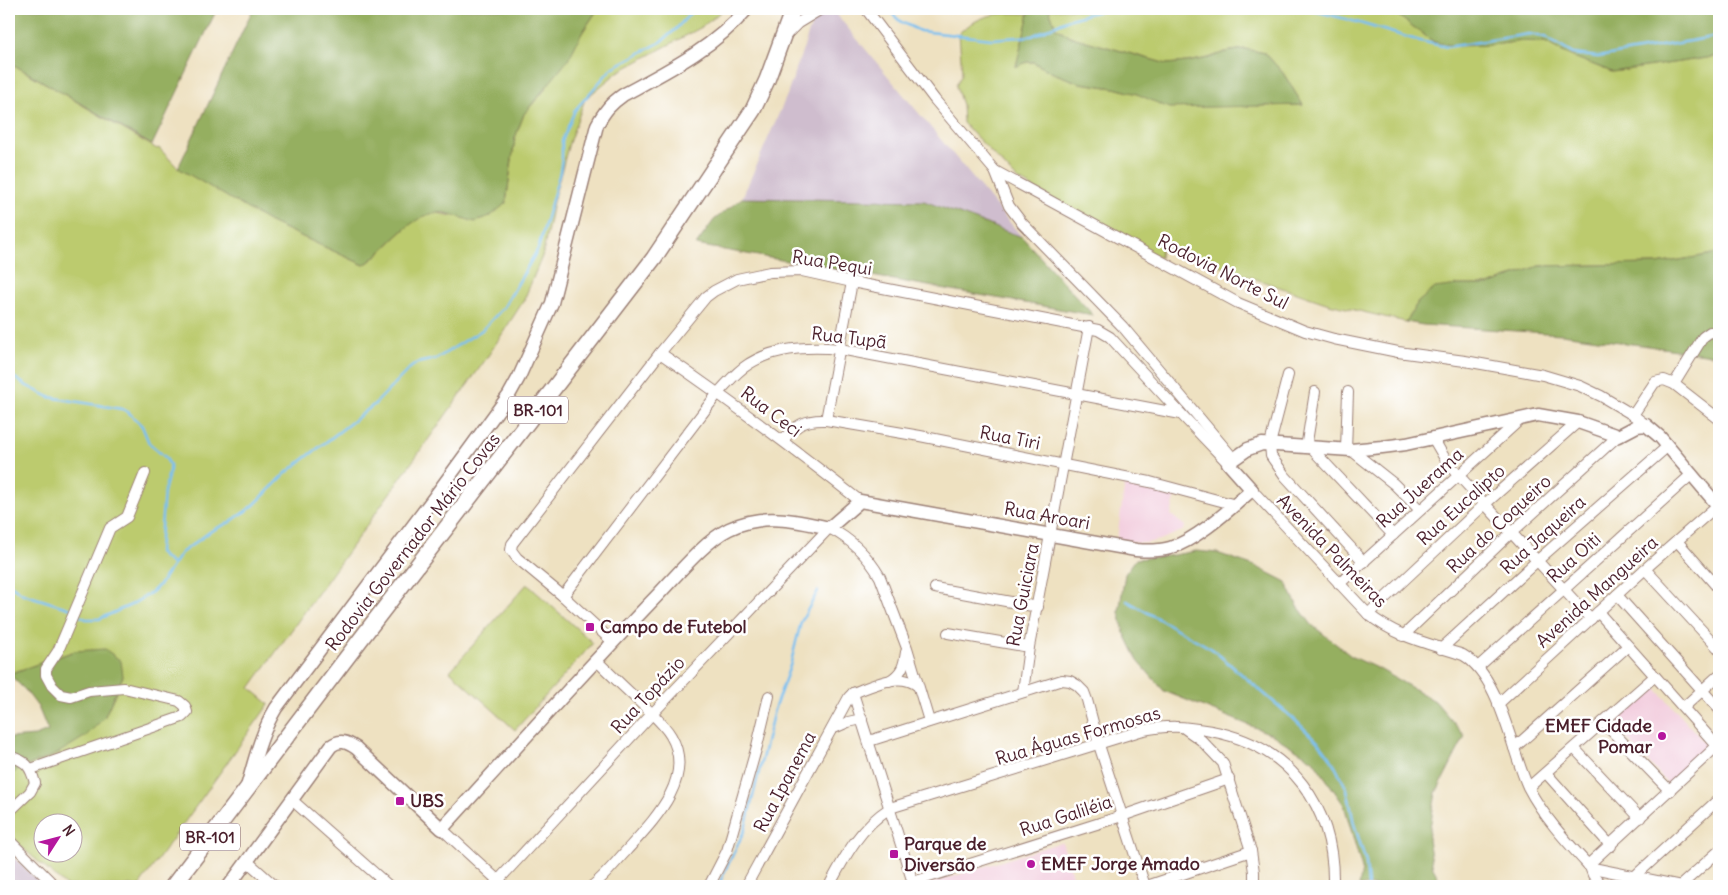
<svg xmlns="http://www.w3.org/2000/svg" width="1728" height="895" viewBox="0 0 1728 895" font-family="Delius,sans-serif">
<rect width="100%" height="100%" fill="#fff"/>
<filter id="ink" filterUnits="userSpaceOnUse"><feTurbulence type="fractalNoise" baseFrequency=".02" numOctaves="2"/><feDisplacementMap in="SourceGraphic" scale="10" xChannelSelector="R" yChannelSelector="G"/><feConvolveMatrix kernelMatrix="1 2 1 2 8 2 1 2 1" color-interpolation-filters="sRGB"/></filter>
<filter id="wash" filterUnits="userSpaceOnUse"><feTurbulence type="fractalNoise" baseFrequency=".0096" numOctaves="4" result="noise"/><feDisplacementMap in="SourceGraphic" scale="20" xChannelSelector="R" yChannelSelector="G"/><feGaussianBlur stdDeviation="1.12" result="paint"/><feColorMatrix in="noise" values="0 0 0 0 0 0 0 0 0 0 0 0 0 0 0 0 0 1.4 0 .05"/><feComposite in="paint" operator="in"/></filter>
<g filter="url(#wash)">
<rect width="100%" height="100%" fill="#eee1c1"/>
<g fill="#f3cfdf">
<polygon points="1125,482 1176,495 1171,515 1185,526 1184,530 1160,540 1146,543 1137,543 1117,539"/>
<polygon points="1654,686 1710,749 1670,786 1613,723"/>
<polygon points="1062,842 1076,886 923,886"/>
</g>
<g fill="#cfbdce">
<polygon points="817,9 832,9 1022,237 924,201 742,198 787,95"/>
<polygon points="9,853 44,886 9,886"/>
</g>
<g fill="#bccb6e" stroke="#83754c" fill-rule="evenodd">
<path d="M598,9H724L702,27L618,72L585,99L569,143L553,202L543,254L524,300L486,359L250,688L269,704L139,886H66L9,836V778L18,769L55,755L104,718L123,676L75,651L9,674V62L157,149L159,148L177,167L270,222L364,265C383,254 409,219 427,214C438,211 446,216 457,216C467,217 494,207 506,203L515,138L524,114L543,92ZM42,822H72V852H42Z"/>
<path d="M1049,9H1389L1434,42L1492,45L1523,41L1545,42L1566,54L1612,72L1719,56V253L1657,264L1539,266L1489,285H1458L1418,302L1406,322L1329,304L1250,277L1161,244L1160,258L1017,179L963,123L962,105L956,86L962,73L959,33C982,13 999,12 1029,14L1016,66L1027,62H1033L1053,73L1080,83L1114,88L1137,94L1257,106L1303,105L1283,73L1265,53L1245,49L1225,52L1209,58L1187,62L1167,64L1072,37L1056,28Z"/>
<polygon points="527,584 593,643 515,730 450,671"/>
</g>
<g fill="#95af61" stroke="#706746">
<polygon points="9,9 217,9 152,145 9,62"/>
<path d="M253,9H598L583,31L568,60L524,114L515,138L506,203L492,215L475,222C465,219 455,215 445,213C414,208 388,250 364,265L270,222L178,168Z"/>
<polygon points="1030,9 1049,9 1056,28 1072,37 1167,64 1187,62 1209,58 1225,52 1245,49 1265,53 1283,73 1303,105 1169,108 1137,94 1114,88 1080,83 1053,73 1033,62 1027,62 1016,67"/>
<polygon points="1389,9 1719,9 1719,56 1612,72 1566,54 1545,42 1523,41 1492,45 1455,46 1434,42"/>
<polygon points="742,198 924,201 1022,237 1093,315 696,245 714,220"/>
<polygon points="1719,253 1719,354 1712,355 1562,334 1423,325 1406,322 1418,302 1435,288 1458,285 1489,285 1539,266 1657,264"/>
<polygon points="1196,551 1217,553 1255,566 1286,582 1297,605 1312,625 1351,656 1381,670 1435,701 1465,736 1436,793 1428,839 1433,868 1443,886 1359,886 1362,869 1344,805 1313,760 1271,734 1164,691 1138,661 1124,632 1119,612 1125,574 1136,559 1168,556"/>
<polygon points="105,649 121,661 123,676 104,718 86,736 55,755 18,769 9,778 9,738 35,736 48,731 38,707 26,691 9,674 75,651"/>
</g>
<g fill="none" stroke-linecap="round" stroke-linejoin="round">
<g stroke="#7ac0f1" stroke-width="2.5">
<polyline points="887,9 901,22 920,31 992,39 1032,36 1067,20 1106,9"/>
<polyline points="1306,9 1346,19 1420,41 1447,47 1529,34 1545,37 1573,54 1598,57 1719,36"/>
<polyline points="9,374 27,386 49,397 122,409 128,412 142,426 149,443 165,457 170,465 170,469 164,492 159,551 160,554 172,564"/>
<polyline points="9,546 9,550"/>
<polyline points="9,584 23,594 71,609"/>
<polyline points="1127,601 1212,649 1296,721 1321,745 1330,757 1347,789 1354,824 1366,862 1368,886"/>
<polyline points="80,616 86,619 99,619 131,605 152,592 160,584 181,553 211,531 230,522 253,506 286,473 375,404 410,368 417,363 436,359 482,330 504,307 538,249 560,172 562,157 562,141 575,110 612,68 661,42 676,29 694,9"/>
<polyline points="718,886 745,829 774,710 790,666 801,622 818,591"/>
</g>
</g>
</g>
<g filter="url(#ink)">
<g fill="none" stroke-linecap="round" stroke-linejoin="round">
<g stroke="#9c8076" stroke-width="12">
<g id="minor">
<polyline points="866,9 935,100 995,171 1238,303 1305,331 1334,339 1398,352 1465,361 1543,375 1580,386 1601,396 1633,415 1646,425"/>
<polyline points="786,35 798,23 821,9"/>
<polyline points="995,171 1009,206 1022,223 1123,327 1233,458"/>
<path d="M660,353C729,400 794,449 860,501"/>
<polyline points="1288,375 1270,444 1271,456 1285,476 1364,562"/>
<polyline points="1674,384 1703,337 1710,332 1719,333"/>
<polyline points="1633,415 1655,382 1664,380 1674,384 1719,419"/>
<polyline points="826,420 852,282"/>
<polyline points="1433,438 1448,464 1591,619"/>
<path d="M783,440C796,425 805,419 826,420L920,436L1150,482L1236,505"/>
<polyline points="1306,448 1315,392"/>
<polyline points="1311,448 1393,535"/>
<polyline points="1346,450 1348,392"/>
<polyline points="1351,450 1394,484 1420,510"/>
<path d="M1252,490L1368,614C1398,638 1428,643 1463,655C1500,676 1511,750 1528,787C1543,816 1566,841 1588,865L1593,868L1681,886"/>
<polyline points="1677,541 1719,589"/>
<polyline points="1645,569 1719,649"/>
<polyline points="1339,584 1522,418"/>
<polyline points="935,588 1038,607"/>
<polyline points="1617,595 1719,709"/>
<path d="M563,596L718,393C726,384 734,375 743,368C770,347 808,346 840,349L1181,414"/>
<polyline points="1598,612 1719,748"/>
<polyline points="1368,614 1485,504 1578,422"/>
<polyline points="948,633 1029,647"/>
<polyline points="1403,636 1511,533 1618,436"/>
<polyline points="613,642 563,596 517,558 511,550 512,544 660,353 706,297 714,291 737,279 770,272 802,271 852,282 1098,330 1110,337 1181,414 1228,463"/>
<polyline points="1441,649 1538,560 1668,446"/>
<polyline points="1478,667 1692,474"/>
<path d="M889,681C902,673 904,666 906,652"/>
<polyline points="1023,692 1029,647 1089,327"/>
<polyline points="853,693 914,886"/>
<path d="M853,693C872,686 899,671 918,686"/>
<polyline points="1498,704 1645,569 1719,504"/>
<polyline points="1684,707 1719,675"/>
<polyline points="1603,722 1670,791"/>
<polyline points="1184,728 1201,740 1223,763 1251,851 1254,872 1254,886"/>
<polyline points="832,729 848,722 862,719"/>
<polyline points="869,741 1062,680 1070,681 1077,685 1084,692 1087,700 1099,745 1145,886"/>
<polyline points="1514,748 1628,646"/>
<polyline points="1574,748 1640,818"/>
<path d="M9,756C26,761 30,765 35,783L30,792L9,812"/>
<polyline points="31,769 182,717 187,712 185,706 179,701 124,688 89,691 71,697 61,695 52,686 46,675 46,669 58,651 110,528 127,517 145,473"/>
<polyline points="1546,773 1611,846"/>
<polyline points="1529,787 1655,676"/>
<polyline points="292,800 389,886"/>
<polyline points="442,829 504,886"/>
<polyline points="9,840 55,886"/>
<polyline points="247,861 275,886"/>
<polyline points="1588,865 1717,746"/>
<polyline points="1590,867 1593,875 1603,886"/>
<polyline points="1634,877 1719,799"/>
<polyline points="913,882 1122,816 1229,779"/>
<path d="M493,886L652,714L829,528C851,539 868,556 880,577L907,648L929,721"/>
<path d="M592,886C604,877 615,863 626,851C653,821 696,779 671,736C664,724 652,714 643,705C627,690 611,675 596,660"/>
<polyline points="709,886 727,851 757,746 769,696"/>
<polyline points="746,886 849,697 853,693"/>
<path d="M829,886C845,856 860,827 890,808L1140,731C1166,725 1185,726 1211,731C1291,746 1335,807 1333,886"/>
<polyline points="1147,886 1251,851"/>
<polyline points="1680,886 1719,851"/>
</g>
</g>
<g stroke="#9c8076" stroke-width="15">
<g id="tertiary">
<polyline points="1252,490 1228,463 1248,449 1262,444 1351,450 1382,447 1406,444 1538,415 1578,422 1618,436 1637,426 1646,425 1660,437 1719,507"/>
<path d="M247,787C255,759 261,733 276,708L433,499L509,395L519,377L552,303L597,125C604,112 610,104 623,95C669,70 712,49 747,9"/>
<path d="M229,886L331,746C340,739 347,742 356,748L442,829C511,753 580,676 652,601C672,581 704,541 729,529C761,513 795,520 829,528L860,501L1136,550C1148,551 1159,551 1170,548C1197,540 1231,508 1252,490"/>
</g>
</g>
<g stroke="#9c8076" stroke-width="18">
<polyline id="primary" points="173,886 370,627 654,258 753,110 767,80 793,9"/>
</g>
<use href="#minor" stroke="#fff" stroke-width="10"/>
<use href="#tertiary" stroke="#fff" stroke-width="12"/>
<use href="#primary" stroke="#fff" stroke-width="15"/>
</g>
</g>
<g fill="#b5179e" stroke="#fff" stroke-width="2">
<rect x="585" y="622" width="10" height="10" rx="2.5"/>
<circle cx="1662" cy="736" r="5"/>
<rect x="395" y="796" width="10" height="10" rx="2.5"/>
<rect x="889" y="849" width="10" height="10" rx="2.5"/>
<circle cx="1031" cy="864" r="5"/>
</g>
<g text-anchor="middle" stroke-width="5" stroke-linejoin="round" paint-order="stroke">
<g fill="#fff" stroke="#80626b" stroke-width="1">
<rect x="508" y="396.5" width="60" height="27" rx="4"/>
<rect x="180" y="823.5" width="60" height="27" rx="4"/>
</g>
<g font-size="16" font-weight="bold" fill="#4a1f2b">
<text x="538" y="416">BR-101</text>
<text x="210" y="843">BR-101</text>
</g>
<g font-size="18" fill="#4a1f2b" stroke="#fff">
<text transform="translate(832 263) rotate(9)" y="6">Rua Pequi</text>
<text transform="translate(1223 272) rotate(27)" y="6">Rodovia Norte Sul</text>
<text transform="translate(849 338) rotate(7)" y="6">Rua Tupã</text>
<text transform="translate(771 412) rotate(37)" y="6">Rua Ceci</text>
<text transform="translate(1010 438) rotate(11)" y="6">Rua Tiri</text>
<text transform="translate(1420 488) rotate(-42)" y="6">Rua Juerama</text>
<text transform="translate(1461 505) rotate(-42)" y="6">Rua Eucalipto</text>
<text transform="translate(1047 516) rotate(10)" y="6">Rua Aroari</text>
<text transform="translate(1499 524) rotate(-43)" y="6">Rua do Coqueiro</text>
<text transform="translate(1543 535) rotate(-42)" y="6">Rua Jaqueira</text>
<text transform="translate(413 542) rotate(-52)" y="6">Rodovia Governador Mário Covas</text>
<text transform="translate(1332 551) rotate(46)" y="6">Avenida Palmeiras</text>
<text transform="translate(1574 558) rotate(-42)" y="6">Rua Oiti</text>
<text transform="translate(1597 592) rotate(-42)" y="6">Avenida Mangueira</text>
<text transform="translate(1023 595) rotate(-79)" y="6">Rua Guiciara</text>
<text transform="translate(648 695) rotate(-47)" y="6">Rua Topázio</text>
<text transform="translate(1078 736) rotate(-16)" y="6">Rua Águas Formosas</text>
<text transform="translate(785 782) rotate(-62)" y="6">Rua Ipanema</text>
<text transform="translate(1066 816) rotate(-18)" y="6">Rua Galiléia</text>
</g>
<g font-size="18" font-weight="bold" fill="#4a1f2b" stroke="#fff" text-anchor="start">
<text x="600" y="633">Campo de Futebol</text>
<text x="1652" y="732" text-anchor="end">EMEF Cidade<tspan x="1652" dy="21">Pomar</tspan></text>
<text x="410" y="807">UBS</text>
<text x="904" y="850">Parque de<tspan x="904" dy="21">Diversão</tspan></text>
<text x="1041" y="870">EMEF Jorge Amado</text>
</g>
</g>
<rect width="1728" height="895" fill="none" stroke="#fff" stroke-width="30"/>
<g transform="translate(58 838) rotate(54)"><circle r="24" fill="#ffffff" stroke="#b7a5aa"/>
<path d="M0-4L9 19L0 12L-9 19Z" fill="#b5179e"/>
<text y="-8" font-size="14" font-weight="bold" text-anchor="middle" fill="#4a1f2b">N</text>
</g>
</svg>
